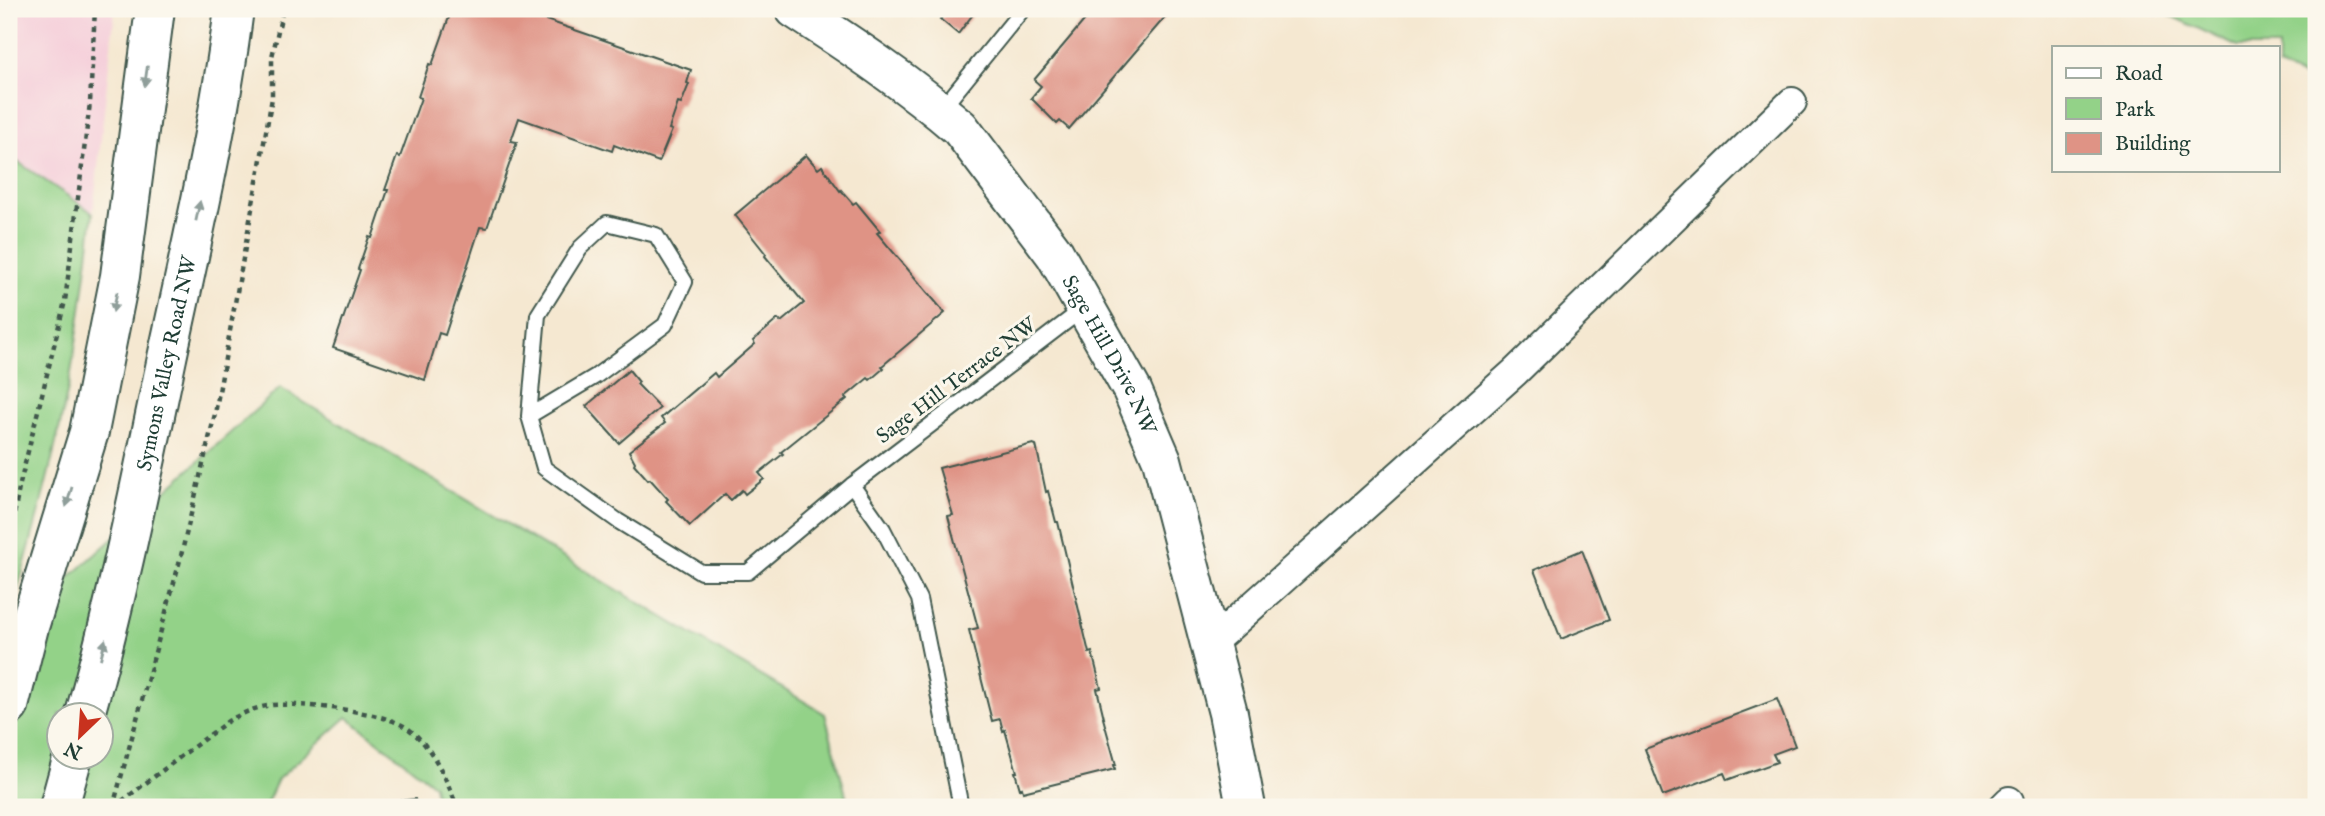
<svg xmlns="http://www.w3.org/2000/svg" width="2325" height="816" viewBox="0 0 2325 816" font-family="'IM FELL English',serif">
<rect width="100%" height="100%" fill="#fbf7ec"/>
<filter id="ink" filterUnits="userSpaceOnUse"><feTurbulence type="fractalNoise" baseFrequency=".0143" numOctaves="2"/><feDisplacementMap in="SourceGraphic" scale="14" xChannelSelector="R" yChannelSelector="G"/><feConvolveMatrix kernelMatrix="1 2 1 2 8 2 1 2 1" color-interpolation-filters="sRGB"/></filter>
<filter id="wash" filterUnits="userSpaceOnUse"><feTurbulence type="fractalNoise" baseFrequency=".00686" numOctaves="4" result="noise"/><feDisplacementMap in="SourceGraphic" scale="28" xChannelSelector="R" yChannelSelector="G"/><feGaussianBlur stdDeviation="1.57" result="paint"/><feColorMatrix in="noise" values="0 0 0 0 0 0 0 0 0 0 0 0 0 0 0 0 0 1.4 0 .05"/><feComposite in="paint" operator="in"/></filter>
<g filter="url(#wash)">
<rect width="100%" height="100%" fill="#f5e8d1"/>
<polygon fill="#f5cfda" points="9,9 115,9 93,213 9,156"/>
<g fill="#93d288" stroke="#59885e" stroke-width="2" fill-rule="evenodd">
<polygon points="2156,9 2316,9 2316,83 2278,66 2278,47 2238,47"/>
<path d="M9,156L93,213C87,268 80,323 70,378C54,460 31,541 9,621Z"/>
<path d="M280,388L825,714L849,807H438L434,785L347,717L278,779L265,807H9V632ZM60,714H102V756H60Z"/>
</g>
<g id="blocks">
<g fill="#df9385">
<polygon points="452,9 514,9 691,70 687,83 689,84 681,104 678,103 669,129 672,130 659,162 614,145 612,151 519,118 511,141 517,142 487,228 480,227 445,335 439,333 425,380 333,348 360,270 358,269 369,237 372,238 388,190 385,190 397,156 400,157 421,98 418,97 429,64 432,65"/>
<polygon points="930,9 977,9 958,34 940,19 945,14 939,9 935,13"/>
<polygon points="1094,9 1172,9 1069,129 1060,121 1057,124 1031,98 1041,86 1034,80"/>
<polygon points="806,155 818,169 822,166 840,191 841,190 853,204 856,202 880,231 877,233 945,313 882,366 884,368 870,380 868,378 845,397 847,399 781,452 783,454 759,473 764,479 745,494 742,490 731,500 725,494 690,526 666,501 668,499 650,479 648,480 634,464 635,462 629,451 665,423 661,418 714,373 717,377 755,344 753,341 778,319 781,322 804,303 765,256 766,254 735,215"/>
<polygon points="629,370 639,382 637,384 660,408 619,443 586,406"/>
<polygon points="1033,444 1036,445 1046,492 1048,491 1056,522 1058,522 1089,653 1092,652 1101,688 1097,689 1104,718 1103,718 1116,765 1114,765 1115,769 1023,792 1022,788 1020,789 1015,772 1017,772 1005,730 1003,731 1000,719 992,721 969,630 978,628 948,516 953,515 939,468"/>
<polygon points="1582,550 1609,620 1561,639 1534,570"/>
<polygon points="1777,699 1795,746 1773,754 1777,762 1727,780 1724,773 1663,796 1645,749"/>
<polygon points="415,799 417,807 371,807 377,803"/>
</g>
</g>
</g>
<g filter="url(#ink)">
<use href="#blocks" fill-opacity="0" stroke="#3f574c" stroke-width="2"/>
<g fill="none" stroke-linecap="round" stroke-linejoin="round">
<g stroke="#3f574c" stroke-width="18">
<g id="lane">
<polyline points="941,110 1023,9"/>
<polyline points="529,416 596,376 665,325 685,282 656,235 607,223 580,248 538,315 529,416 544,468 618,521 701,572 748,572 852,485 1083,309"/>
<polyline points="852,485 883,529 919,599 961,807"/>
</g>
</g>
<g stroke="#3f574c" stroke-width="32">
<g id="street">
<polyline points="1210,644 1515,372 1792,102"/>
<polyline points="2003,807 2009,801"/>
</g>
</g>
<g stroke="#3f574c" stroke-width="42">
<g id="secondary">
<path id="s1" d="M795,9C852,46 909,84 960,128L1055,254L1132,390L1162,460L1228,713L1246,807"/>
<polyline points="9,706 29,627 89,432 120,276 155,9"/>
<path id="s2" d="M85,714C118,597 142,477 167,358C192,242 219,126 234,9"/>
<polyline points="59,807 73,756"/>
</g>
</g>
<g stroke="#3f574c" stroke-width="4.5" stroke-dasharray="5 5" stroke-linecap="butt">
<polyline points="9,543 19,488 65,301 90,103 95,9"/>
<polyline points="113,807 179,564 215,414 272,98 272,57 283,9"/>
<path d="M114,807L228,721C243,713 256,707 273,705C303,703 387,711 410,730C433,748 447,780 457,807"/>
</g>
<use href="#lane" stroke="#fff" stroke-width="14"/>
<use href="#street" stroke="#fff" stroke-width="28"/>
<use href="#secondary" stroke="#fff" stroke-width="38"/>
</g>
<defs><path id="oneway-solid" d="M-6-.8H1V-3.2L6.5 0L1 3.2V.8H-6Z" transform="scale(1.75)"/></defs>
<g fill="#8f9e9a">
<use href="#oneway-solid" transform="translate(146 76) rotate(98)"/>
<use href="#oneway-solid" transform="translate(198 211) rotate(-78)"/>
<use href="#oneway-solid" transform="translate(115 302) rotate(101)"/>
<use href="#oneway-solid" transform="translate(69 497) rotate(107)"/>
<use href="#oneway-solid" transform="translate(103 649) rotate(-76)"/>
</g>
</g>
<g text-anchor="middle" stroke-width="6" stroke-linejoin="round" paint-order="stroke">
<g font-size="21" fill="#1f3d34" stroke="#fbf7ec">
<text dy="7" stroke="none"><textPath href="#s1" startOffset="476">Sage Hill Drive NW</textPath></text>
<text dy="7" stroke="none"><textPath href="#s2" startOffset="360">Symons Valley Road NW</textPath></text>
<text transform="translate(956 380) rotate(-37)" y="7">Sage Hill Terrace NW</text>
</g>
</g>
<rect width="2325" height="816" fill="none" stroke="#fbf7ec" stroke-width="35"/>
<rect x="2052" y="46" width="228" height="126" fill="#fbf7ec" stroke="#a3ada2" stroke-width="2"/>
<rect x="2066" y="68" width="35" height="10" fill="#ffffff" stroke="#a3ada2" stroke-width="2"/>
<text x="2115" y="80" font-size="21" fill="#1f3d34">Road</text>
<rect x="2066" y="98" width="35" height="21" fill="#93d288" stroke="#a3ada2" stroke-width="2"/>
<text x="2115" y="116" font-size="21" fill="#1f3d34">Park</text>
<rect x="2066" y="133" width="35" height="21" fill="#df9385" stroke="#a3ada2" stroke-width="2"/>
<text x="2115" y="150" font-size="21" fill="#1f3d34">Building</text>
<g transform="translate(80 736) rotate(205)"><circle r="33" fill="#fbf7ec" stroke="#a3ada2" stroke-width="2"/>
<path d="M0-5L12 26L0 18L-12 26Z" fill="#c8321e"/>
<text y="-10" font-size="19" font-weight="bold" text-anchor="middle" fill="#1f3d34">N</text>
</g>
</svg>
